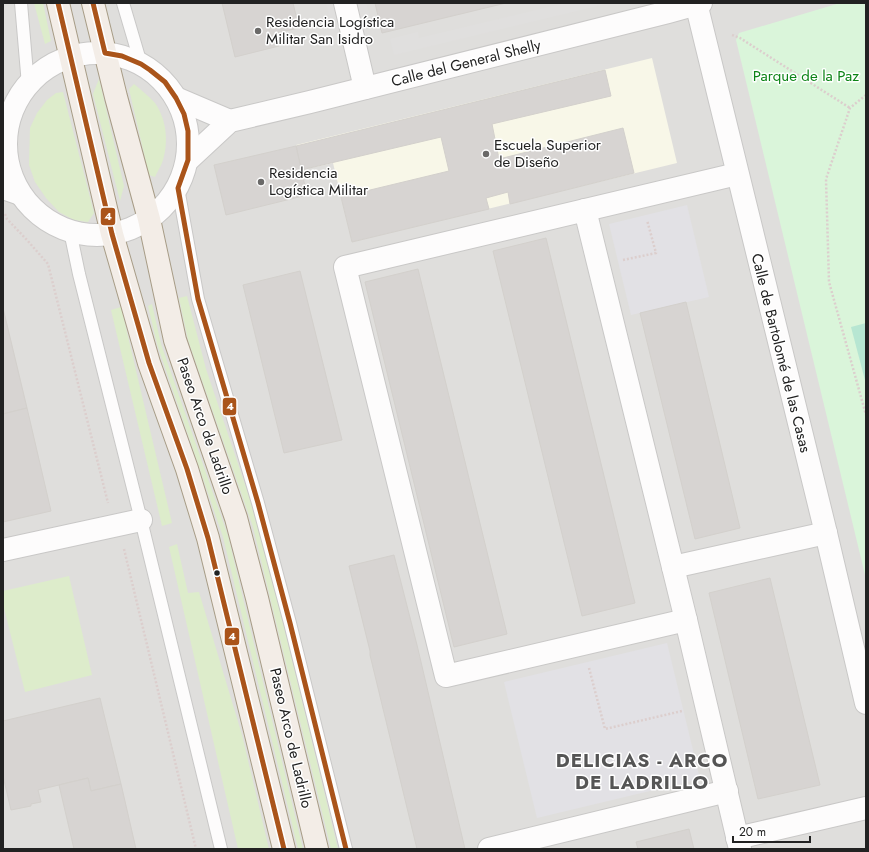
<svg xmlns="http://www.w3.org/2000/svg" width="869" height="852" viewBox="0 0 869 852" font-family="Jost,sans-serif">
<rect width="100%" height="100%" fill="#f0eeeb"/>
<rect fill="#dfdedc" x="3" y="3" width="863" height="846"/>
<polygon fill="#f8f7e8" points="652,58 677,163 352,242 333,163 301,170 296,145"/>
<g fill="#ddeccb">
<polygon points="34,3 43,3 51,41 45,44"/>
<polygon points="99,79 124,186 120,201 93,94"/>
<path d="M134,84C141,90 149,96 155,103C167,120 169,144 162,163C160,168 157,172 155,177L149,175L129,89Z"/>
<polygon points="63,92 94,213 88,222 74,220 59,212 46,198 35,182 29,165 30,128 37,113 47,100 56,93"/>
<polygon points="187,296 206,369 261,532 338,849 331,849 253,527 188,340 179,298"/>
<polygon points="152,304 161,344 228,536 303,849 298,849 223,537 157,344 148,306"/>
<polygon points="121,307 172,523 162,526 111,310"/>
<polygon points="177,544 188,593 199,592 242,735 269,849 238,849 169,547"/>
<polygon points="69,576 92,675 25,692 3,604 3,591"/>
</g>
<polygon fill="#daf5da" points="840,3 866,3 866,579 736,40 739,33"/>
<polygon fill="#b7e6d2" points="866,323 866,384 851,327"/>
<g fill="#e0dfde">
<polygon points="326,3 337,3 343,28 333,31"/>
<polygon points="356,3 366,3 371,20 361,21"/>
<polygon points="565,3 610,3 394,55 390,39 418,32 419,38"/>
</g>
<g fill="#e2e1e5">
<polygon points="687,205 709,297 631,315 609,224"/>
<polygon points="667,643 700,779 537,818 504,682"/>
</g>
<g fill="#d7d4d2" stroke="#d3d0cc">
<polygon points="222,3 293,3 299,28 276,33 279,46 235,57"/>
<polygon points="375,3 506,3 382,33"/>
<polygon points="605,70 611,96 492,124 499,159 623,128 634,173 510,204 508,192 486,198 489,209 352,242 341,197 449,171 441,137 301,170 296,146"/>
<polygon points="296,146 307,195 226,215 214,165"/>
<polygon points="546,238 635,603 582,616 493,251"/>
<polygon points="418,269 507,634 454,647 365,282"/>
<polygon points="300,271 342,440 284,453 243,285"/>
<polygon points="686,302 740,528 695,539 640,313"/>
<polygon points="3,308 27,408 3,414"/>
<polygon points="27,408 51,511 3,522 3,414"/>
<polygon points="394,555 417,645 465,849 417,849 370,655 370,651 349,566"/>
<polygon points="770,578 820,785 758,799 709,593"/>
<polygon points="100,698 121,784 91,791 88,778 38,790 41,802 31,804 31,806 11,810 3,776 3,721"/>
<polygon points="88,778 91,791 121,784 136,849 74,849 59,785"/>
<polygon points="689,829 694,849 638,849 636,842"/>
</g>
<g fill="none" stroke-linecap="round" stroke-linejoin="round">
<g stroke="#c9c8c7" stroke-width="14">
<g id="service">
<polyline points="21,3 28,85"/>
<polyline points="123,3 141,64"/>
<polyline points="178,188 198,299 258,503 290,623 346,849"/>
<polyline points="70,231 79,274 141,520 221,849"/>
</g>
</g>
<g stroke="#c9c8c7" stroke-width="24">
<g id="minor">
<polyline points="345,3 365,88"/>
<polyline points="696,3 826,533 866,703"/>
<polyline points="3,170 7,163"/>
<polyline points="3,188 20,194"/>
<polyline points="585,210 686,620 740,849"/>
<polyline points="3,550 141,520"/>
<polyline points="673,567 826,533"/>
<polyline points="686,620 446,676 345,267 737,174"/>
<polyline points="737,838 866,808"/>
<polyline points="489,849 727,791"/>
</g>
</g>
<g stroke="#c9c8c7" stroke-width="24">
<g id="tertiary">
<circle cx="97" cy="144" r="91"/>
<polyline points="176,98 230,121"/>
<polyline points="188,160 230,121 310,102 668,12 701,3"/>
</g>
</g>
<g stroke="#a79c86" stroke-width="24">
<g id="primary">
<polyline points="58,3 112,234 149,363 187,469 208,538 284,849"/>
<polyline points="93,3 116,97 149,219 175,340 236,518 257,598 317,849"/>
</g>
</g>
<g stroke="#dccecd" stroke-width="2.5" stroke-dasharray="2 2" stroke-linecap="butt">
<polyline points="732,35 740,38 850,108"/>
<polyline points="866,95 850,108 826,179 829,282 866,415"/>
<polyline points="5,214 7,219 27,240 48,264 108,503"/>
<polyline points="623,260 656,253 647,220"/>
<polyline points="124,549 196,849"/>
<polyline points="589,668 605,729 682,711"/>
</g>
<use href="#service" stroke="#fdfcfc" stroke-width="12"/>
<use href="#minor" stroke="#fdfcfc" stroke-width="22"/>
<use href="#tertiary" stroke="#fdfcfc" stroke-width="22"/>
<use href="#primary" stroke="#f3ede7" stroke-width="22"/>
<g stroke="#fff" stroke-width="8">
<g id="bus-1">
<polyline points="58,3 112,234 149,363 187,469 208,538 284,849"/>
<polyline points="93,3 105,53 122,56 141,64 150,70 165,82 176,98 184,114 188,131 188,160 178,188 198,299 258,503 290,623 346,849"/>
</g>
</g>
<use href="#bus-1" stroke="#aa541a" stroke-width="5"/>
</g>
<g fill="#6a6968" stroke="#fff" stroke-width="1.5">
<circle cx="258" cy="31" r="4"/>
<circle cx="486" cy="154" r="4"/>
<circle cx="261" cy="182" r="4"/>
</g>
<circle fill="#222" stroke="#fff" stroke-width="1.5" cx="217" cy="573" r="3.5"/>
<g text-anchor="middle" stroke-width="3" stroke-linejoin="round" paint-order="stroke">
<g font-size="15" fill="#222" stroke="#fff" text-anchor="start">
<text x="266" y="27">Residencia Logística<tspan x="266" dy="17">Militar San Isidro</tspan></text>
<text x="494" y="150">Escuela Superior<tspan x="494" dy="17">de Diseño</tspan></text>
<text x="269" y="178">Residencia<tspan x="269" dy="17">Logística Militar</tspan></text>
</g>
<g font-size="15" fill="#222" stroke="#fff">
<text transform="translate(466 63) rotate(-14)" y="5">Calle del General Shelly</text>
<text transform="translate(781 353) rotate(76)" y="5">Calle de Bartolomé de las Casas</text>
<text transform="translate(205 426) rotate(71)" y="5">Paseo Arco de Ladrillo</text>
<text transform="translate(291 738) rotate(77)" y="5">Paseo Arco de Ladrillo</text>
</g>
<g font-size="15" fill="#0c8416" stroke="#fff">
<text x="806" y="81">Parque de la Paz</text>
</g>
<g font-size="19" font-weight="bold" letter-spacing="1" fill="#555" stroke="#fff">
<text x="642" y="767">DELICIAS - ARCO<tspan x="642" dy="22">DE LADRILLO</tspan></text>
</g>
</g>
<g stroke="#fff" stroke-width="1.5">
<rect x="100" y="207" width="16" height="19" rx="4" fill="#aa541a"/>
<rect x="222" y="397" width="15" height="19" rx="4" fill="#aa541a"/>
<rect x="224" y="627" width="16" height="19" rx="4" fill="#aa541a"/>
</g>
<g font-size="11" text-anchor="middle" font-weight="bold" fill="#fff">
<text x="108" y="220">4</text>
<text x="230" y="410">4</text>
<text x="232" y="640">4</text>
</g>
<rect width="869" height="852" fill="none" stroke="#222222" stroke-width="8"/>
<path d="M733 836v6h77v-6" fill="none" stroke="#222222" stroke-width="2"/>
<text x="739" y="836" font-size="12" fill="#222222" stroke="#ffffff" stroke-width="3" paint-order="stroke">20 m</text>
</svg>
